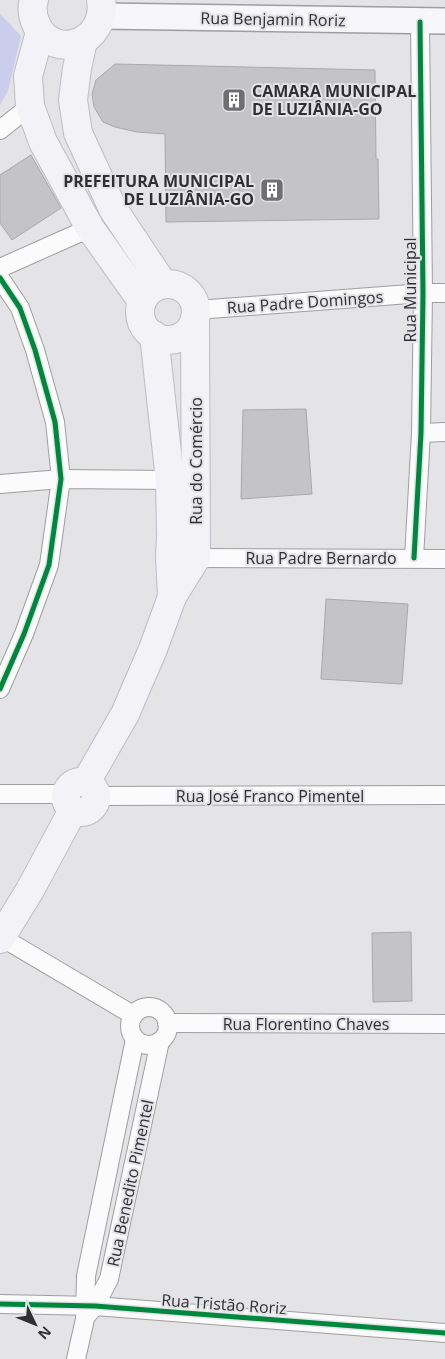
<svg xmlns="http://www.w3.org/2000/svg" width="445" height="1359" viewBox="0 0 445 1359" font-family="'Open Sans',sans-serif">
<rect width="100%" height="100%" fill="#e4e4e7"/>
<polygon fill="#cccced" points="0,14 21,36 8,91 0,105"/>
<g fill="#c4c4c6" stroke="#a9a9ac">
<polygon points="115,64 375,70 376,159 378,159 379,219 166,222 165,134 137,132 115,127 103,122 94,107 92,94 96,80"/>
<polygon points="31,155 61,208 12,240 0,223 0,175"/>
<polygon points="306,409 312,494 241,499 243,410"/>
<polygon points="326,599 408,604 402,684 321,679"/>
<polygon points="411,932 412,1001 373,1002 372,933"/>
</g>
<g fill="none" stroke-linecap="round" stroke-linejoin="round">
<g stroke="#9e9ea1" stroke-width="20">
<g id="street">
<polyline points="0,130 30,106"/>
<polyline points="0,268 90,228"/>
<polyline points="0,278 20,308 35,350 55,422 61,479 49,565 24,634 0,689"/>
<polyline points="196,310 423,293 445,293"/>
<polyline points="421,433 445,432"/>
<polyline points="0,484 61,479 170,480"/>
<polyline points="196,558 445,559"/>
<polyline points="414,558 421,433 423,293 420,22"/>
<polyline points="0,794 66,794"/>
<polyline points="96,796 445,795"/>
<polyline points="1,937 133,1015"/>
<circle cx="149" cy="1026" r="19"/>
<polyline points="167,1023 445,1024"/>
<polyline points="0,1304 95,1306 445,1333"/>
<polyline points="88,1314 95,1306 109,1279 160,1041"/>
<polyline points="76,1359 85,1319 86,1276 135,1039"/>
</g>
</g>
<g stroke="#9e9ea1" stroke-width="28">
<polyline id="secondary" points="102,16 445,21"/>
</g>
<g stroke="#bcbcc5" stroke-width="30">
<g id="primary">
<path d="M34,0C31,9 33,18 37,26C55,62 108,42 101,0"/>
<polyline points="40,32 28,76 30,106 43,142 90,228 142,301"/>
<polyline points="83,41 77,68 73,100 78,133 113,209 163,284"/>
<circle cx="168" cy="312" r="28"/>
<polyline points="154,335 170,480 171,536 170,557 172,597"/>
<polyline points="86,782 125,714 153,649 172,597 196,558 195,318"/>
<circle cx="81" cy="797" r="15"/>
<polyline points="0,939 30,890 73,810"/>
</g>
</g>
<use href="#street" stroke="#fbfbfb" stroke-width="18"/>
<use href="#secondary" stroke="#f7f7f9" stroke-width="25"/>
<use href="#primary" stroke="#f2f2f7" stroke-width="28"/>
<g stroke="#e3e3e8" stroke-width="8">
<g id="cycleway">
<polyline points="0,278 20,308 35,350 55,422 61,479 49,565 24,634 0,689"/>
<polyline points="414,558 421,433 423,293 420,22"/>
<polyline points="0,1304 95,1306 445,1333"/>
</g>
</g>
<use href="#cycleway" stroke="#00873e" stroke-width="5"/>
</g>
<defs>
<g id="building-square" transform="scale(1.25)"><rect x="-9" y="-9" width="18" height="18" rx="4" fill="#6f6f71" stroke="#e3e3e8"/><path d="M-4-6H4V6H1V3H-1V6H-4ZM-2.5-4.3h1.7v1.8h-1.7ZM.8-4.3h1.7v1.8H.8ZM-2.5-1h1.7V.8h-1.7ZM.8-1h1.7V.8H.8Z" fill="#fff"/></g>
</defs>
<g fill-rule="evenodd">
<use href="#building-square" x="234" y="100"/>
<use href="#building-square" x="272" y="190"/>
</g>
<g text-anchor="middle" stroke-width="4" stroke-linejoin="round" paint-order="stroke">
<g font-size="16" fill="#303032" stroke="#e3e3e8">
<text transform="translate(273 19) rotate(1)" y="6">Rua Benjamin Roriz</text>
<text transform="translate(410 290) rotate(-90)" y="6">Rua Municipal</text>
<text transform="translate(305 302) rotate(-4)" y="6">Rua Padre Domingos</text>
<text transform="translate(196 461) rotate(-90)" y="6">Rua do Comércio</text>
<text x="321" y="564">Rua Padre Bernardo</text>
<text x="270" y="802">Rua José Franco Pimentel</text>
<text x="306" y="1030">Rua Florentino Chaves</text>
<text transform="translate(130 1183) rotate(-78)" y="6">Rua Benedito Pimentel</text>
<text transform="translate(224 1304) rotate(4)" y="6">Rua Tristão Roriz</text>
</g>
<g font-size="16" font-weight="bold" fill="#303032" stroke="#e3e3e8" text-anchor="start">
<text x="252" y="97">CAMARA MUNICIPAL<tspan x="252" dy="18">DE LUZIÂNIA-GO</tspan></text>
<text x="254" y="187" text-anchor="end">PREFEITURA MUNICIPAL<tspan x="254" dy="18">DE LUZIÂNIA-GO</tspan></text>
</g>
</g>
<g transform="translate(35 1324) rotate(133)" stroke="#e3e3e8" stroke-width="4" paint-order="stroke">
<path d="M0-4L9 19L0 12L-9 19Z" fill="#303032"/>
<text y="-8" font-size="14" font-weight="bold" text-anchor="middle" fill="#303032">N</text>
</g>
</svg>
